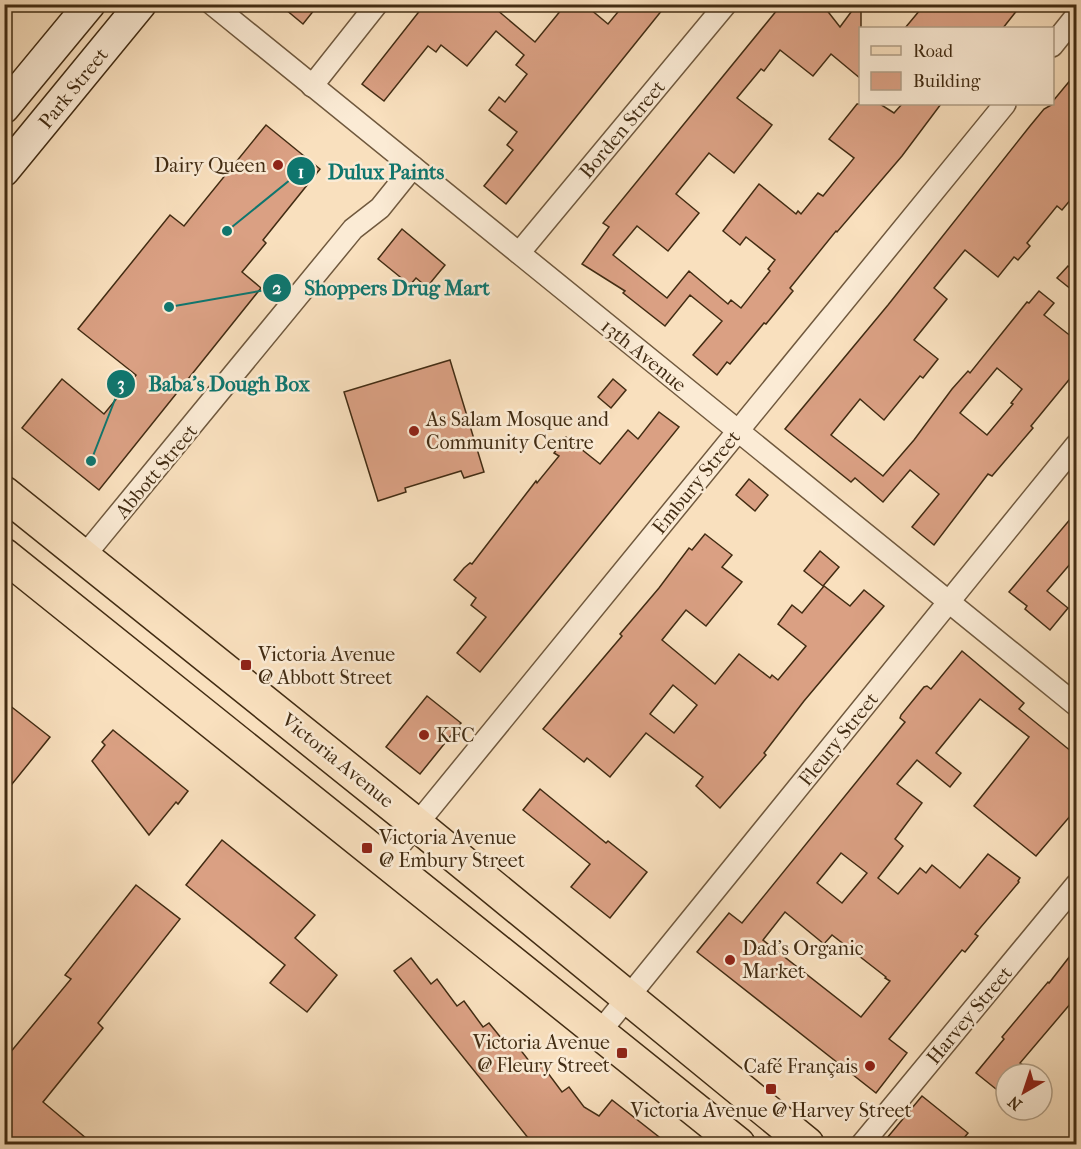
<svg xmlns="http://www.w3.org/2000/svg" width="1081" height="1149" viewBox="0 0 1081 1149" font-family="'IM FELL French Canon',serif">
<rect width="100%" height="100%" fill="#f9e0be"/>
<filter id="stains"><feTurbulence type="fractalNoise" baseFrequency=".00333" numOctaves="4"/><feColorMatrix values="0 0 0 0 .2 0 0 0 0 .09 0 0 0 0 .02 0 0 0 .5 -.17"/></filter>
<radialGradient id="worn" r=".72"><stop offset=".6" stop-color="#630" stop-opacity="0"/><stop offset="1" stop-color="#630" stop-opacity=".3"/></radialGradient>
<g fill="#daa083" stroke="#422c13" stroke-width="1.5" fill-rule="evenodd">
<polygon points="279,4 319,4 303,24"/>
<polygon points="425,4 490,4 535,42 566,4 584,4 608,24 622,7 627,11 632,4 667,4 506,204 484,186 513,150 507,145 517,132 489,110 499,97 505,102 527,74 516,65 524,55 496,31 467,66 441,45 436,52 428,46 384,101 362,84"/>
<polygon points="782,4 822,4 840,27 857,4 861,4 861,79 831,54 813,76 780,50 764,71 761,69 737,98 772,125 761,139 734,173 709,153 676,194 699,213 668,251 637,226 613,255 667,298 689,271 728,304 731,300 741,308 770,271 768,269 775,260 746,237 740,245 723,231 759,184 796,214 798,211 801,214 818,193 823,196 854,158 829,139 857,104 880,104 894,113 902,104 941,104 902,156 837,232 836,231 790,288 793,291 766,324 764,323 730,364 727,362 717,375 693,355 722,321 690,295 665,326 623,293 625,291 582,264 609,227 603,223"/>
<polygon points="925,4 1022,4 1003,28 905,28"/>
<path d="M1077,72V192L1062,210L1057,206L1027,243L1030,246L1018,260L1014,257L998,277L965,250L934,288L947,299L914,340L938,359L923,378L920,376L884,420L860,399L831,435L883,476L914,440L952,389L968,371L970,373L1027,302L1029,303L1039,291L1054,303L1044,315L1077,341V370L1031,426L1033,428L992,476L988,474L934,545L912,527L939,494L910,470L883,502L855,478L851,482L785,429L888,305L1030,126L1044,109L1053,104V101ZM997,368L1022,389L1011,403L1013,404L987,435L960,413Z"/>
<polygon points="266,125 320,169 263,240 266,243 242,272 261,288 99,490 22,428 62,379 104,414 136,375 78,329 170,215 184,226"/>
<polygon points="402,229 445,265 427,287 416,278 410,285 378,259"/>
<polygon points="1068,266 1077,273 1077,294 1057,278"/>
<polygon points="450,360 484,472 464,478 461,471 405,488 406,492 378,501 344,392"/>
<polygon points="613,379 626,390 611,408 598,397"/>
<polygon points="659,412 679,427 480,672 457,653 486,617 471,605 476,598 454,580 464,568 470,563 472,564 536,481 537,483 559,456 554,453 566,437 600,464 628,430 638,439"/>
<polygon points="749,479 768,495 755,511 736,495"/>
<polygon points="1077,511 1077,556 1047,591 1068,608 1050,630 1025,609 1027,606 1009,592"/>
<path d="M705,534L732,555L722,567L742,582L706,626L686,610L662,640L715,684L739,654L770,678L772,675L778,680L806,646L778,624L792,605L802,613L824,586L850,606L864,590L884,606L804,701L764,753L766,755L720,808L696,786L703,777L646,733L610,777L587,758L584,762L543,729L622,636L620,634L659,588L689,548L692,550ZM673,685L697,705L674,733L650,714Z"/>
<polygon points="820,551 839,567 823,586 804,571"/>
<path d="M962,651L1024,703L1019,709L1077,756V808L1036,856L974,806L1029,737L980,699L936,753L961,773L950,787L917,760L897,784L922,803L895,839L903,846L878,878L898,894L920,868L926,873L932,865L960,888L988,854L1020,878L1018,881L1019,882L975,934L978,936L965,952L962,950L889,1039L907,1053L876,1093L697,952L729,913L742,923L905,722L900,718L901,715L924,687L927,686L931,689ZM841,853L867,873L842,903L817,883ZM785,912L824,944L832,935L886,977L885,978L890,981L861,1017L763,940Z"/>
<polygon points="427,696 461,723 420,774 386,747"/>
<polygon points="4,701 50,737 4,794"/>
<polygon points="113,730 188,791 178,804 176,802 149,835 92,761 105,745 102,742"/>
<polygon points="540,789 606,843 608,841 647,872 610,918 571,887 590,864 523,810"/>
<polygon points="222,840 315,915 295,938 337,975 307,1012 270,983 285,965 186,885"/>
<polygon points="136,885 180,919 98,1023 103,1028 43,1102 93,1144 12,1144 4,1138 4,1060 71,979 65,975"/>
<polygon points="1077,947 1077,996 1020,1063 1023,1065 1015,1074 1006,1074 1006,1097 976,1073 1004,1039 1002,1037 1048,982 1049,983"/>
<polygon points="411,958 431,984 437,979 457,1006 464,1001 483,1027 489,1023 510,1049 516,1044 536,1070 542,1065 562,1092 569,1087 584,1107 599,1116 612,1100 668,1144 533,1144 394,971"/>
<polygon points="922,1096 968,1133 959,1144 882,1144"/>
</g>
<g fill="none" stroke-linecap="round" stroke-linejoin="round">
<g stroke="#70593e" stroke-width="24">
<g id="street">
<polyline points="212,4 1076,705"/>
<polyline points="1052,46 1076,16"/>
<polyline points="312,86 377,4"/>
<polyline points="519,253 726,4"/>
<polyline points="85,555 353,229 380,208 413,167"/>
<polyline points="386,862 1005,104"/>
<polyline points="599,1033 1076,445"/>
<polyline points="862,1144 1076,885"/>
</g>
</g>
<g stroke="#422c13" stroke-width="33">
<g id="secondary">
<polyline points="4,108 90,4"/>
<polyline points="4,171 141,4"/>
</g>
</g>
<g stroke="#422c13" stroke-width="36">
<g id="primary">
<polyline points="4,493 416,824 807,1144"/>
<polyline points="4,555 738,1144"/>
</g>
</g>
<use href="#street" stroke="#fbebd5" stroke-width="21"/>
<use href="#secondary" stroke="#fbebd5" stroke-width="30"/>
<use href="#primary" stroke="#f9e0be" stroke-width="33"/>
</g>
<g fill="#8f2418" stroke="#fbebd5" stroke-width="2">
<circle cx="278" cy="165" r="6"/>
<circle cx="414" cy="431" r="6"/>
<rect x="240" y="659" width="12" height="12" rx="3"/>
<circle cx="424" cy="735" r="6"/>
<rect x="361" y="842" width="12" height="12" rx="3"/>
<circle cx="730" cy="960" r="6"/>
<rect x="616" y="1047" width="12" height="12" rx="3"/>
<circle cx="870" cy="1066" r="6"/>
<rect x="765" y="1083" width="12" height="12" rx="3"/>
</g>
<g text-anchor="middle" stroke-width="5" stroke-linejoin="round" paint-order="stroke">
<g font-size="20" fill="#422c13" stroke="#fbebd5">
<text transform="translate(73 88) rotate(-51)" y="7">Park Street</text>
<text transform="translate(622 129) rotate(-50)" y="7">Borden Street</text>
<text transform="translate(644 355) rotate(39)" y="7">13th Avenue</text>
<text transform="translate(156 471) rotate(-50)" y="7">Abbott Street</text>
<text transform="translate(696 482) rotate(-51)" y="7">Embury Street</text>
<text transform="translate(838 739) rotate(-51)" y="7">Fleury Street</text>
<text transform="translate(338 760) rotate(39)" y="7">Victoria Avenue</text>
<text transform="translate(969 1015) rotate(-50)" y="7">Harvey Street</text>
</g>
<g font-size="20" fill="#422c13" stroke="#fbebd5" text-anchor="start">
<text x="266" y="172" text-anchor="end">Dairy Queen</text>
<text x="426" y="426">As Salam Mosque and<tspan x="426" dy="23">Community Centre</tspan></text>
<text x="258" y="661">Victoria Avenue<tspan x="258" dy="23">@ Abbott Street</tspan></text>
<text x="436" y="742">KFC</text>
<text x="379" y="844">Victoria Avenue<tspan x="379" dy="23">@ Embury Street</tspan></text>
<text x="742" y="955">Dad's Organic<tspan x="742" dy="23">Market</tspan></text>
<text x="610" y="1049" text-anchor="end">Victoria Avenue<tspan x="610" dy="23">@ Fleury Street</tspan></text>
<text x="858" y="1073" text-anchor="end">Café Français</text>
<text x="771" y="1117" text-anchor="middle">Victoria Avenue @ Harvey Street</text>
</g>
</g>
<path fill="none" stroke="#0f766e" stroke-width="2" d="M227 231L301 171M169 307L277 288M91 461L121 384"/>
<g fill="#0f766e" stroke="#fbebd5" stroke-width="2">
<circle cx="227" cy="231" r="6"/>
<circle cx="169" cy="307" r="6"/>
<circle cx="91" cy="461" r="6"/>
<circle cx="301" cy="171" r="15"/>
<circle cx="277" cy="288" r="15"/>
<circle cx="121" cy="384" r="15"/>
</g>
<g font-size="18" text-anchor="middle" font-weight="bold" fill="#fff">
<text x="301" y="178">1</text>
<text x="277" y="294">2</text>
<text x="121" y="390">3</text>
</g>
<g font-size="21" text-anchor="middle" font-weight="bold" fill="#0f766e" stroke="#fbebd5" stroke-width="5" stroke-linejoin="round" paint-order="stroke">
<text x="386" y="179">Dulux Paints</text>
<text x="397" y="295">Shoppers Drug Mart</text>
<text x="229" y="391">Baba's Dough Box</text>
</g>
<rect width="1081" height="1149" fill="none" stroke="#f9e0be" stroke-width="24"/>
<rect x="6" y="6" width="1069" height="1137" fill="none" stroke="#422c13" stroke-width="3"/>
<rect x="12" y="12" width="1057" height="1125" fill="none" stroke="#422c13" stroke-width="1.5"/>
<rect x="859" y="27" width="195" height="78" fill="#fbebd5" stroke="#b19f87" stroke-width="1.5"/>
<rect x="871" y="46" width="30" height="9" fill="#f9e0be" stroke="#b19f87" stroke-width="1.5"/>
<text x="913" y="57" font-size="18" fill="#422c13">Road</text>
<rect x="871" y="72" width="30" height="18" fill="#daa083" stroke="#b19f87" stroke-width="1.5"/>
<text x="913" y="87" font-size="18" fill="#422c13">Building</text>
<g transform="translate(1024 1092) rotate(219)"><circle r="28" fill="#fbebd5" stroke="#b19f87" stroke-width="1.5"/>
<path d="M0-4.5L10 22L0 15L-10 22Z" fill="#8f2418"/>
<text y="-9" font-size="16" font-weight="bold" text-anchor="middle" fill="#422c13">N</text>
</g>
<rect width="100%" height="100%" filter="url(#stains)"/>
<rect width="100%" height="100%" fill="url(#worn)"/>
</svg>
